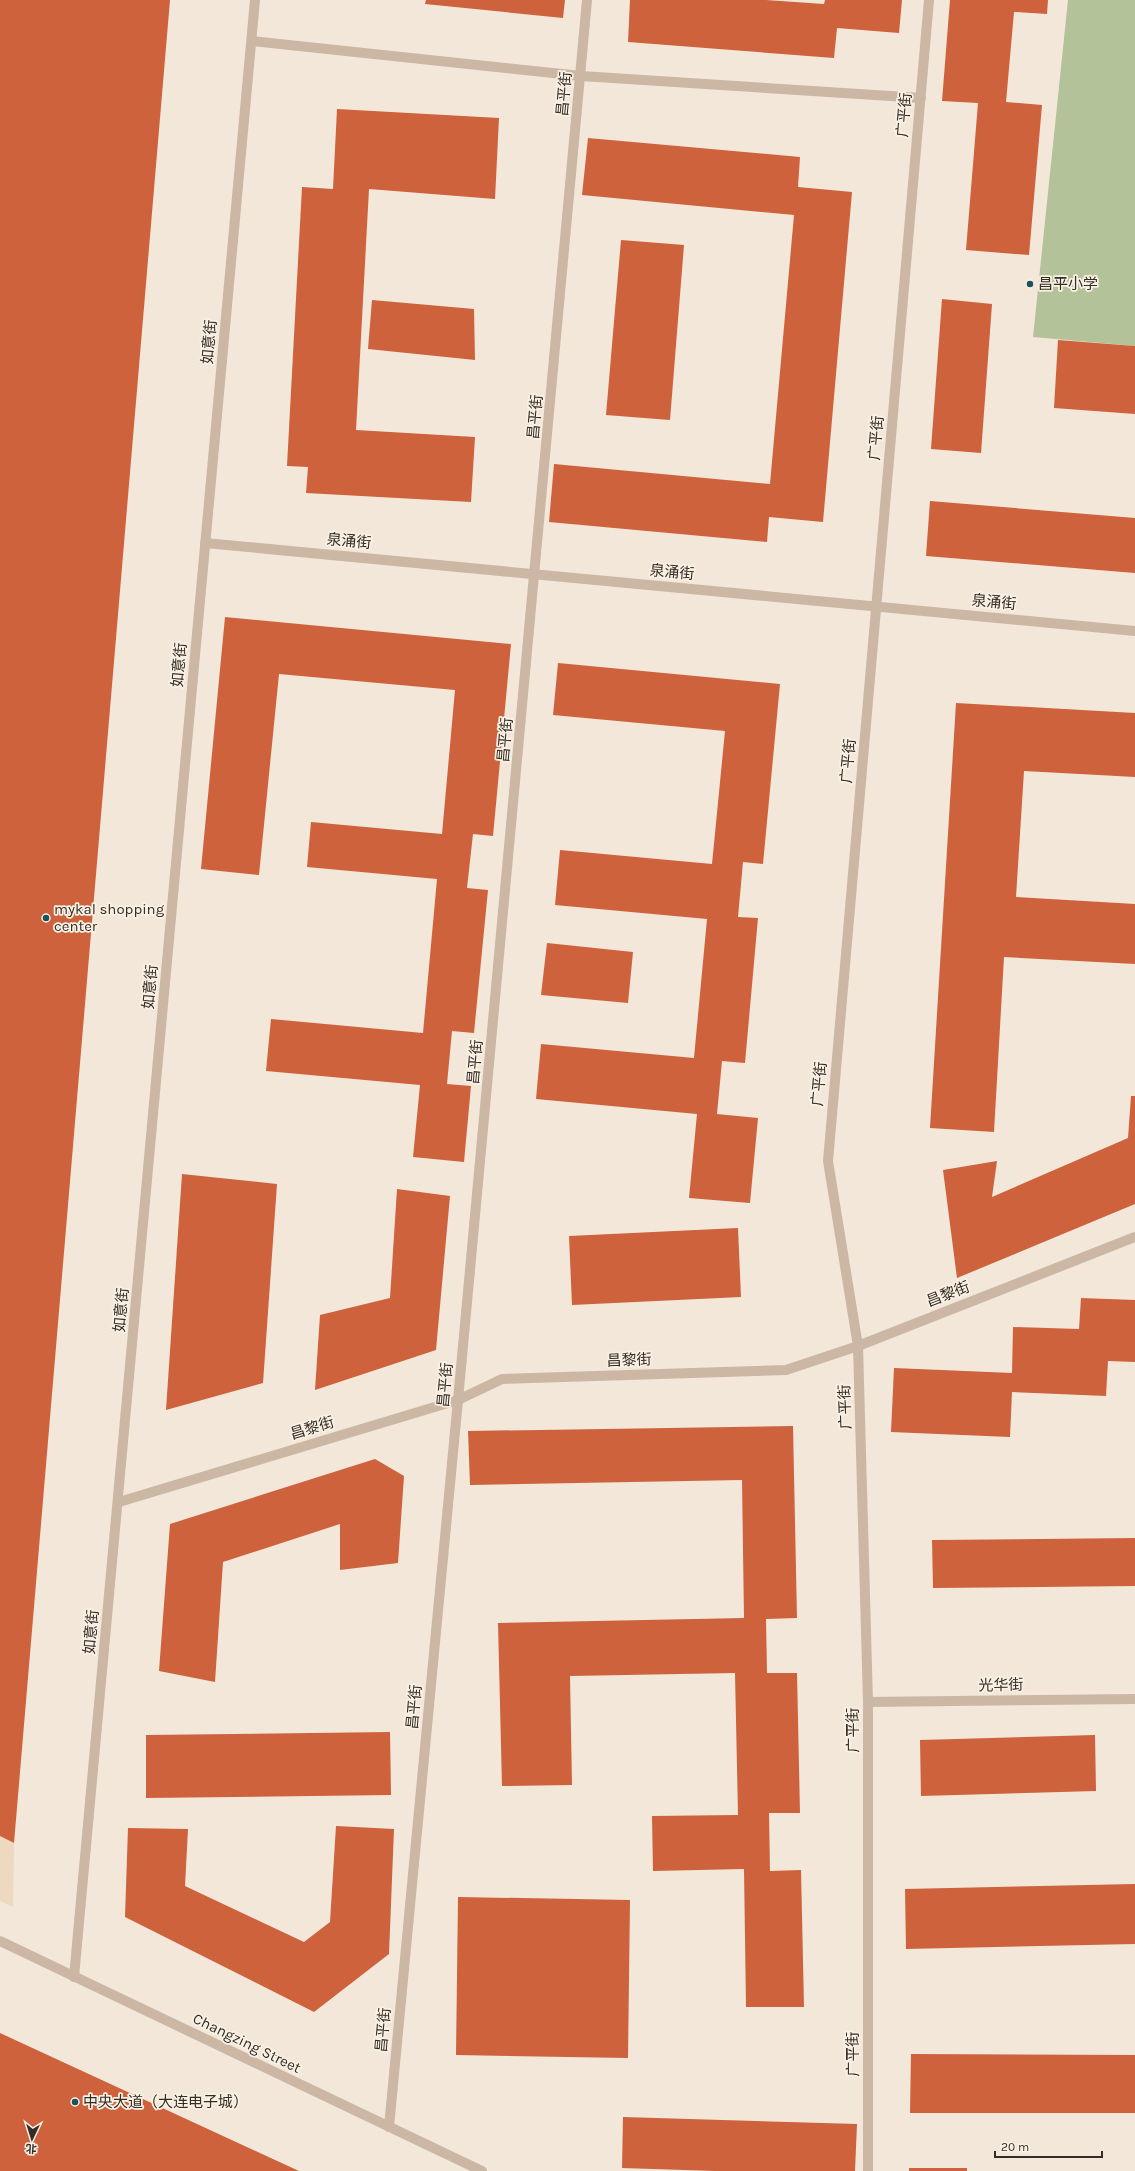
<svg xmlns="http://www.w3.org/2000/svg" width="1135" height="2171" viewBox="0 0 1135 2171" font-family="Karla,'Noto Sans SC',sans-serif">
<rect width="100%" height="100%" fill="#f3e7d9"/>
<polygon fill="#b3c298" points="1068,0 1135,0 1135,346 1033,337"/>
<polygon fill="#ecd9bf" points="0,1836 14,1843 13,1907 0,1901"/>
<g fill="#cd623c">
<polygon points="0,0 170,0 14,1843 0,1836"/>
<polygon points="426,0 565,0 563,18 425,4"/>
<polygon points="630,0 766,0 824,4 825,0 902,0 899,33 837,28 834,58 628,42"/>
<polygon points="950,0 1048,0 1047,14 1014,12 1006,102 1042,105 1029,255 966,250 978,103 942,101"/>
<polygon points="337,109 499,118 495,199 369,189 356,430 475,437 471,502 306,493 308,467 287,466 302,187 333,189"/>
<polygon points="588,138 800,157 798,187 852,192 823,522 769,517 767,542 549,522 554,464 770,484 794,215 582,195"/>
<polygon points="621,240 684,245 670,420 606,415"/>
<polygon points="942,299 992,304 981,453 931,449"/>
<polygon points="372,300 474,309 475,360 368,349"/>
<polygon points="1058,340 1135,346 1135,414 1054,408"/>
<polygon points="930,501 1135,518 1135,573 926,556"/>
<polygon points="225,617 511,644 493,836 473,834 467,888 488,890 474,1033 452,1031 447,1084 471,1086 464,1162 413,1157 420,1085 266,1071 271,1019 423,1033 437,879 307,867 311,822 442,834 455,690 279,674 259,875 201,869"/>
<polygon points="558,663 780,684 763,864 743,862 738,917 758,918 745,1063 722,1061 717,1114 758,1118 750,1203 689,1198 697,1114 536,1099 541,1044 694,1058 707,919 555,905 560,850 712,864 725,731 553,715"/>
<polygon points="956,703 1135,713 1135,777 1024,771 1016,897 1135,904 1135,964 1004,957 994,1132 930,1128"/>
<polygon points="547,943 633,952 628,1003 541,995"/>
<polygon points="1131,1096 1135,1096 1135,1204 957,1278 943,1170 997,1161 992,1197 1128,1138"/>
<polygon points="182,1174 277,1184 263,1383 166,1410"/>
<polygon points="397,1189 450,1196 436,1350 315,1390 320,1315 390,1298"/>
<polygon points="738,1228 741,1297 572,1305 569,1236"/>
<polygon points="1081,1298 1135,1300 1135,1362 1108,1361 1106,1396 1012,1392 1010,1437 891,1432 894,1368 1012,1373 1013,1327 1079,1329"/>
<polygon points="793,1426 797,1618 766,1619 767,1673 797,1673 800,1813 769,1813 770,1871 801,1870 804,2007 746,2007 744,1869 653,1871 652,1816 738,1815 735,1673 570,1676 572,1785 502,1786 498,1623 744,1618 742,1480 470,1485 468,1431"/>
<polygon points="375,1459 404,1476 398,1563 340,1570 340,1524 223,1562 215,1682 159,1671 170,1524"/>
<polygon points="1135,1538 1135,1586 933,1588 932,1540"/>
<polygon points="390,1732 391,1795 146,1798 146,1735"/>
<polygon points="1095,1735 1096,1791 921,1796 920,1740"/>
<polygon points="336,1826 394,1829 389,1954 314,2012 125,1917 128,1828 188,1829 185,1886 304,1942 330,1922"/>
<polygon points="1135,1884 1135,1944 906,1949 905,1889"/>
<polygon points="458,1897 630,1900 628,2058 456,2055"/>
<polygon points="0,2033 299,2171 0,2171"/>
<polygon points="911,2054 1135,2055 1135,2113 910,2113"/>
<polygon points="623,2117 857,2124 855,2171 716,2171 622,2168"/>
<rect x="909" y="2168" width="58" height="3"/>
</g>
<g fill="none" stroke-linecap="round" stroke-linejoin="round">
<g stroke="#cbb7a4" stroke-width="10">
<polyline points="252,41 581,76 921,98"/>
<polyline points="205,543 1135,631"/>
<polyline points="119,1502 458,1400 502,1379 786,1370 858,1346 1135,1237"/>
<polyline points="868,1702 1135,1699"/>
<polyline points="74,1977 255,0"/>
<polyline points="389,2127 458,1400 587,0"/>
<polyline points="868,2171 868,1702 858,1346 828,1161 929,0"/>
</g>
<polyline stroke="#cbb7a4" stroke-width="10" points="0,1941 482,2171"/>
</g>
<g fill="#19545a" stroke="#faf1e5" stroke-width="1.5">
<circle cx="1030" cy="284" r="4"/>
<circle cx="46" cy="918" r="4"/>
<circle cx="75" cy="2102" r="4"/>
</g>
<g text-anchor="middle" stroke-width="3.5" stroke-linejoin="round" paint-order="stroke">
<g font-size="15" fill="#362c26" stroke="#faf1e5">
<text transform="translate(564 94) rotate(-85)" y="5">昌平街</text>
<text transform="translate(904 115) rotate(-85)" y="5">广平街</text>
<text transform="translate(209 342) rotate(-85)" y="5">如意街</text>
<text transform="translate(535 417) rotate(-85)" y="5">昌平街</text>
<text transform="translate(876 438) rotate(-85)" y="5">广平街</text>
<text transform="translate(349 541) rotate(5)" y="5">泉涌街</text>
<text transform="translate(672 572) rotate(5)" y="5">泉涌街</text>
<text transform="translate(994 602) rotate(5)" y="5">泉涌街</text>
<text transform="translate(179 665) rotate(-85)" y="5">如意街</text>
<text transform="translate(505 740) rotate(-85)" y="5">昌平街</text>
<text transform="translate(848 761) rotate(-85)" y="5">广平街</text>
<text transform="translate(150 987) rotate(-85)" y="5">如意街</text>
<text transform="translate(475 1062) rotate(-85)" y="5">昌平街</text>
<text transform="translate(819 1084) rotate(-85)" y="5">广平街</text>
<text transform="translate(948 1294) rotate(-21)" y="5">昌黎街</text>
<text transform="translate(121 1310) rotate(-85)" y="5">如意街</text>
<text transform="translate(629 1360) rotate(-2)" y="5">昌黎街</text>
<text transform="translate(445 1385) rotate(-85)" y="5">昌平街</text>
<text transform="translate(845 1407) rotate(-92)" y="5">广平街</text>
<text transform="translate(312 1428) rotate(-17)" y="5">昌黎街</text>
<text transform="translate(91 1632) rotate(-85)" y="5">如意街</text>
<text transform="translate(1001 1685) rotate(-1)" y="5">光华街</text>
<text transform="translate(414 1707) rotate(-85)" y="5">昌平街</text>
<text transform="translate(853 1730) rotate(-90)" y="5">广平街</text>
<text transform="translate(383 2030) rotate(-85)" y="5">昌平街</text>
<text transform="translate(247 2043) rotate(26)" y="5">Changzing Street</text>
<text transform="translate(853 2054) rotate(-90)" y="5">广平街</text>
</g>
<g font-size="15" fill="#362c26" stroke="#faf1e5" text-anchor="start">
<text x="1038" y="289">昌平小学</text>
<text x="54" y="914">mykal shopping<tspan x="54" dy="17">center</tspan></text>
<text x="83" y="2107">中央大道（大连电子城）</text>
</g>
</g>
<g transform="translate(32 2139) rotate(184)" stroke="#faf1e5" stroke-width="3" paint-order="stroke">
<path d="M0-3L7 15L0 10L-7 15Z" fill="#362c26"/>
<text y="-6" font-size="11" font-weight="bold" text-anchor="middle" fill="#362c26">北</text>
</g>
<path d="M995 2151v6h107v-6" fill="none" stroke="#362c26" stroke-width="2"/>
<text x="1001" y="2151" font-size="12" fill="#362c26" stroke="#faf1e5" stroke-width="3" paint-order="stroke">20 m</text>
</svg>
